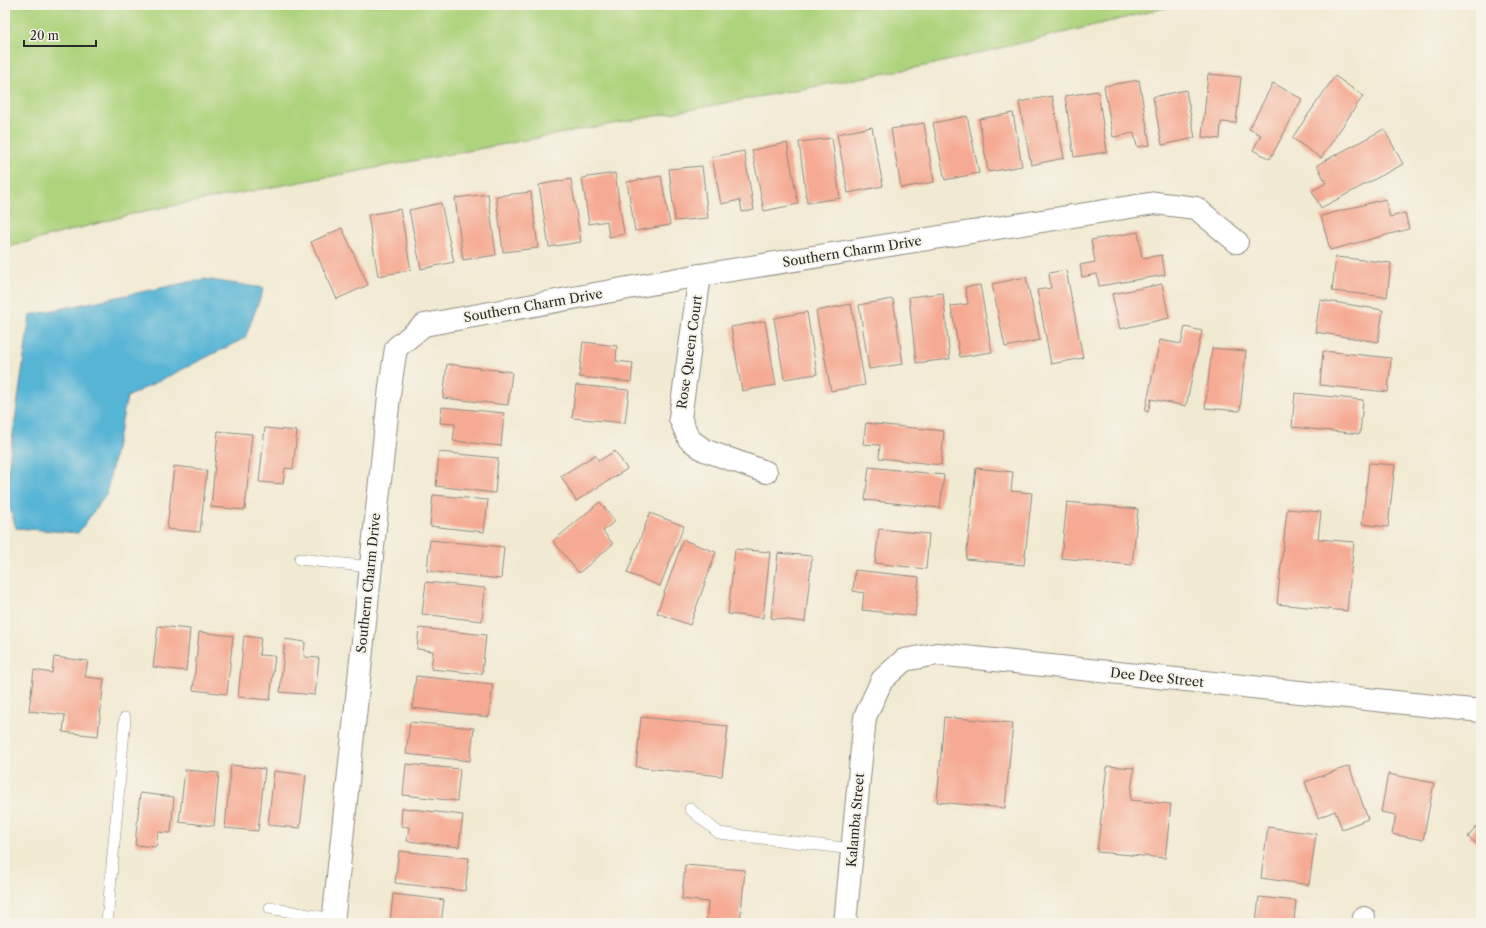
<svg xmlns="http://www.w3.org/2000/svg" width="1486" height="928" viewBox="0 0 1486 928" font-family="'Libre Caslon Text',serif">
<rect width="100%" height="100%" fill="#f7f3e8"/>
<filter id="ink" filterUnits="userSpaceOnUse"><feTurbulence type="fractalNoise" baseFrequency=".025" numOctaves="2"/><feDisplacementMap in="SourceGraphic" scale="8" xChannelSelector="R" yChannelSelector="G"/><feConvolveMatrix kernelMatrix="1 2 1 2 8 2 1 2 1" color-interpolation-filters="sRGB"/></filter>
<filter id="wash" filterUnits="userSpaceOnUse"><feTurbulence type="fractalNoise" baseFrequency=".012" numOctaves="4" result="noise"/><feDisplacementMap in="SourceGraphic" scale="16" xChannelSelector="R" yChannelSelector="G"/><feGaussianBlur stdDeviation="0.9" result="paint"/><feColorMatrix in="noise" values="0 0 0 0 0 0 0 0 0 0 0 0 0 0 0 0 0 1.4 0 .05"/><feComposite in="paint" operator="in"/></filter>
<g filter="url(#wash)">
<rect width="100%" height="100%" fill="#f1ead3"/>
<polygon fill="#aed37d" stroke="#6c7f54" points="5,5 1178,5 930,65 144,211 5,248"/>
<polygon fill="#57b4d5" stroke="#417080" points="204,279 264,288 245,338 127,397 106,495 78,533 16,528 5,491 30,315"/>
<g id="blocks">
<g fill="#f6aa93">
<polygon points="1208,74 1241,77 1236,123 1221,122 1220,139 1202,137"/>
<polygon points="1335,76 1363,96 1321,158 1292,138"/>
<polygon points="1139,80 1150,145 1137,147 1134,133 1113,137 1104,86"/>
<polygon points="1273,83 1302,99 1270,159 1253,150 1261,135 1249,129"/>
<polygon points="1186,90 1195,138 1162,145 1153,97"/>
<polygon points="1098,91 1107,152 1074,157 1065,96"/>
<polygon points="1052,96 1064,158 1031,165 1019,102"/>
<polygon points="1013,113 1022,166 988,172 979,119"/>
<polygon points="967,116 979,173 945,180 933,123"/>
<polygon points="924,123 934,182 901,188 891,129"/>
<polygon points="872,127 883,186 848,193 837,134"/>
<polygon points="1384,129 1403,164 1321,208 1312,191 1326,183 1317,165"/>
<polygon points="832,138 840,198 807,203 799,142"/>
<polygon points="787,143 798,204 764,211 752,150"/>
<polygon points="744,151 754,210 742,212 740,200 721,204 712,157"/>
<polygon points="702,166 708,218 675,221 669,169"/>
<polygon points="615,173 624,234 609,237 607,221 589,224 582,178"/>
<polygon points="661,176 670,225 635,231 627,182"/>
<polygon points="571,179 581,242 549,247 539,185"/>
<polygon points="531,192 538,248 503,252 496,196"/>
<polygon points="488,194 496,255 463,260 455,198"/>
<polygon points="1385,199 1390,217 1405,213 1409,229 1330,250 1321,216"/>
<polygon points="441,203 454,262 421,269 409,210"/>
<polygon points="400,209 411,270 378,276 368,215"/>
<polygon points="342,228 368,285 337,299 311,242"/>
<polygon points="1138,232 1142,258 1162,255 1165,275 1099,286 1097,274 1082,277 1080,265 1095,262 1091,240"/>
<polygon points="1336,257 1391,263 1387,297 1332,291"/>
<polygon points="1066,270 1083,358 1051,364 1037,290 1051,288 1049,273"/>
<polygon points="1026,277 1040,340 1005,347 992,284"/>
<polygon points="1162,284 1169,318 1120,329 1112,294"/>
<polygon points="980,285 992,352 960,357 951,306 968,304 965,287"/>
<polygon points="943,293 950,359 916,363 909,297"/>
<polygon points="893,299 903,364 869,369 859,305"/>
<polygon points="1320,300 1383,310 1378,342 1315,332"/>
<polygon points="851,304 865,385 831,391 816,311"/>
<polygon points="807,312 817,374 784,379 774,318"/>
<polygon points="765,321 776,385 742,391 731,327"/>
<polygon points="1185,327 1202,331 1186,406 1151,399 1148,412 1145,411 1160,340 1181,344"/>
<polygon points="583,342 617,346 616,361 633,363 631,382 579,377"/>
<polygon points="1212,348 1246,351 1240,411 1205,408"/>
<polygon points="1323,351 1391,358 1388,392 1320,385"/>
<polygon points="447,364 512,372 508,405 443,398"/>
<polygon points="576,385 629,390 625,423 572,418"/>
<polygon points="1295,393 1363,400 1360,434 1292,427"/>
<polygon points="442,407 504,413 501,446 453,441 455,424 440,423"/>
<polygon points="866,423 944,431 941,465 879,458 880,445 863,444"/>
<polygon points="265,428 297,431 293,469 285,468 283,484 259,482"/>
<polygon points="218,431 252,434 245,510 211,507"/>
<polygon points="615,451 627,469 576,501 561,476 595,455 599,461"/>
<polygon points="439,452 498,458 495,493 436,486"/>
<polygon points="1369,463 1395,465 1388,527 1362,524"/>
<polygon points="174,466 207,470 200,532 167,529"/>
<polygon points="869,467 944,475 940,508 865,500"/>
<polygon points="976,468 1013,472 1011,491 1032,493 1024,565 966,559"/>
<polygon points="433,495 488,500 484,532 430,526"/>
<polygon points="600,502 615,521 603,531 613,544 579,573 553,541"/>
<polygon points="1067,502 1138,509 1132,565 1061,558"/>
<polygon points="1287,509 1321,512 1318,539 1354,542 1347,611 1277,604"/>
<polygon points="650,513 684,526 660,586 627,573"/>
<polygon points="879,529 929,534 926,569 875,563"/>
<polygon points="430,540 504,547 501,579 427,571"/>
<polygon points="683,540 716,552 690,625 657,613"/>
<polygon points="735,549 770,552 763,618 728,614"/>
<polygon points="778,553 812,556 805,622 771,618"/>
<polygon points="855,570 919,577 915,616 862,610 864,593 853,591"/>
<polygon points="426,582 485,588 482,621 422,614"/>
<polygon points="158,626 190,629 186,671 153,667"/>
<polygon points="419,628 486,635 482,674 431,669 433,651 417,649"/>
<polygon points="199,632 233,636 227,694 193,690"/>
<polygon points="244,636 261,638 259,655 275,656 270,700 238,697"/>
<polygon points="285,639 305,642 304,657 319,658 315,695 280,692"/>
<polygon points="54,657 88,661 85,677 104,679 98,736 63,732 65,715 29,711 34,670 52,673"/>
<polygon points="416,676 493,684 489,717 412,708"/>
<polygon points="641,717 728,726 722,776 636,767"/>
<polygon points="944,717 1013,723 1005,808 937,802"/>
<polygon points="410,722 474,728 470,761 406,754"/>
<polygon points="406,764 460,769 457,801 403,795"/>
<polygon points="231,765 265,769 258,831 225,828"/>
<polygon points="1107,766 1134,768 1130,800 1171,804 1165,858 1097,852"/>
<polygon points="1349,766 1368,819 1342,829 1335,811 1318,818 1305,782"/>
<polygon points="185,770 219,773 214,826 179,822"/>
<polygon points="274,771 306,775 300,828 268,825"/>
<polygon points="1388,774 1434,783 1423,840 1392,834 1396,815 1381,812"/>
<polygon points="140,793 174,797 171,833 158,832 156,847 135,845"/>
<polygon points="402,808 463,815 459,847 407,841 409,827 401,826"/>
<polygon points="1481,821 1481,847 1468,837"/>
<polygon points="1268,827 1316,834 1309,885 1261,878"/>
<polygon points="399,851 469,858 465,891 395,883"/>
<polygon points="685,865 745,870 740,923 706,923 708,902 682,899"/>
<polygon points="393,894 444,900 441,923 390,923"/>
<polygon points="1259,897 1296,901 1294,920 1312,923 1256,923"/>
</g>
</g>
</g>
<g filter="url(#ink)">
<use href="#blocks" fill-opacity="0" stroke="#8e8a7f" stroke-width="1"/>
<g fill="none" stroke-linecap="round" stroke-linejoin="round">
<g stroke="#8e8a7f" stroke-width="12">
<g id="service">
<polyline points="300,559 370,567"/>
<polyline points="690,809 719,833 852,849"/>
<polyline points="270,908 332,919"/>
<polyline points="107,923 125,718"/>
</g>
</g>
<g stroke="#8e8a7f" stroke-width="24">
<g id="minor">
<polyline points="700,275 680,418 689,439 704,450 766,472"/>
<polyline points="333,923 390,387 396,348 424,325 700,275 1155,203 1196,208 1237,242"/>
<polyline points="845,923 865,717 882,680 904,660 937,654 1481,711"/>
<polyline points="1363,923 1364,918"/>
</g>
</g>
<use href="#service" stroke="#fff" stroke-width="11"/>
<use href="#minor" stroke="#fff" stroke-width="22"/>
</g>
</g>
<g text-anchor="middle" stroke-width="4" stroke-linejoin="round" paint-order="stroke">
<g font-size="13" fill="#2b2b2b" stroke="#f7f3e8">
<text transform="translate(852 251) rotate(-9)" y="5">Southern Charm Drive</text>
<text transform="translate(533 305) rotate(-10)" y="5">Southern Charm Drive</text>
<text transform="translate(689 352) rotate(-82)" y="5">Rose Queen Court</text>
<text transform="translate(368 583) rotate(-84)" y="5">Southern Charm Drive</text>
<text transform="translate(1157 677) rotate(6)" y="5">Dee Dee Street</text>
<text transform="translate(855 820) rotate(-85)" y="5">Kalamba Street</text>
</g>
</g>
<rect width="1486" height="928" fill="none" stroke="#f7f3e8" stroke-width="20"/>
<path d="M24 40v6h72v-6" fill="none" stroke="#2b2b2b" stroke-width="2"/>
<text x="30" y="40" font-size="12" fill="#2b2b2b" stroke="#f7f3e8" stroke-width="3" paint-order="stroke">20 m</text>
</svg>
